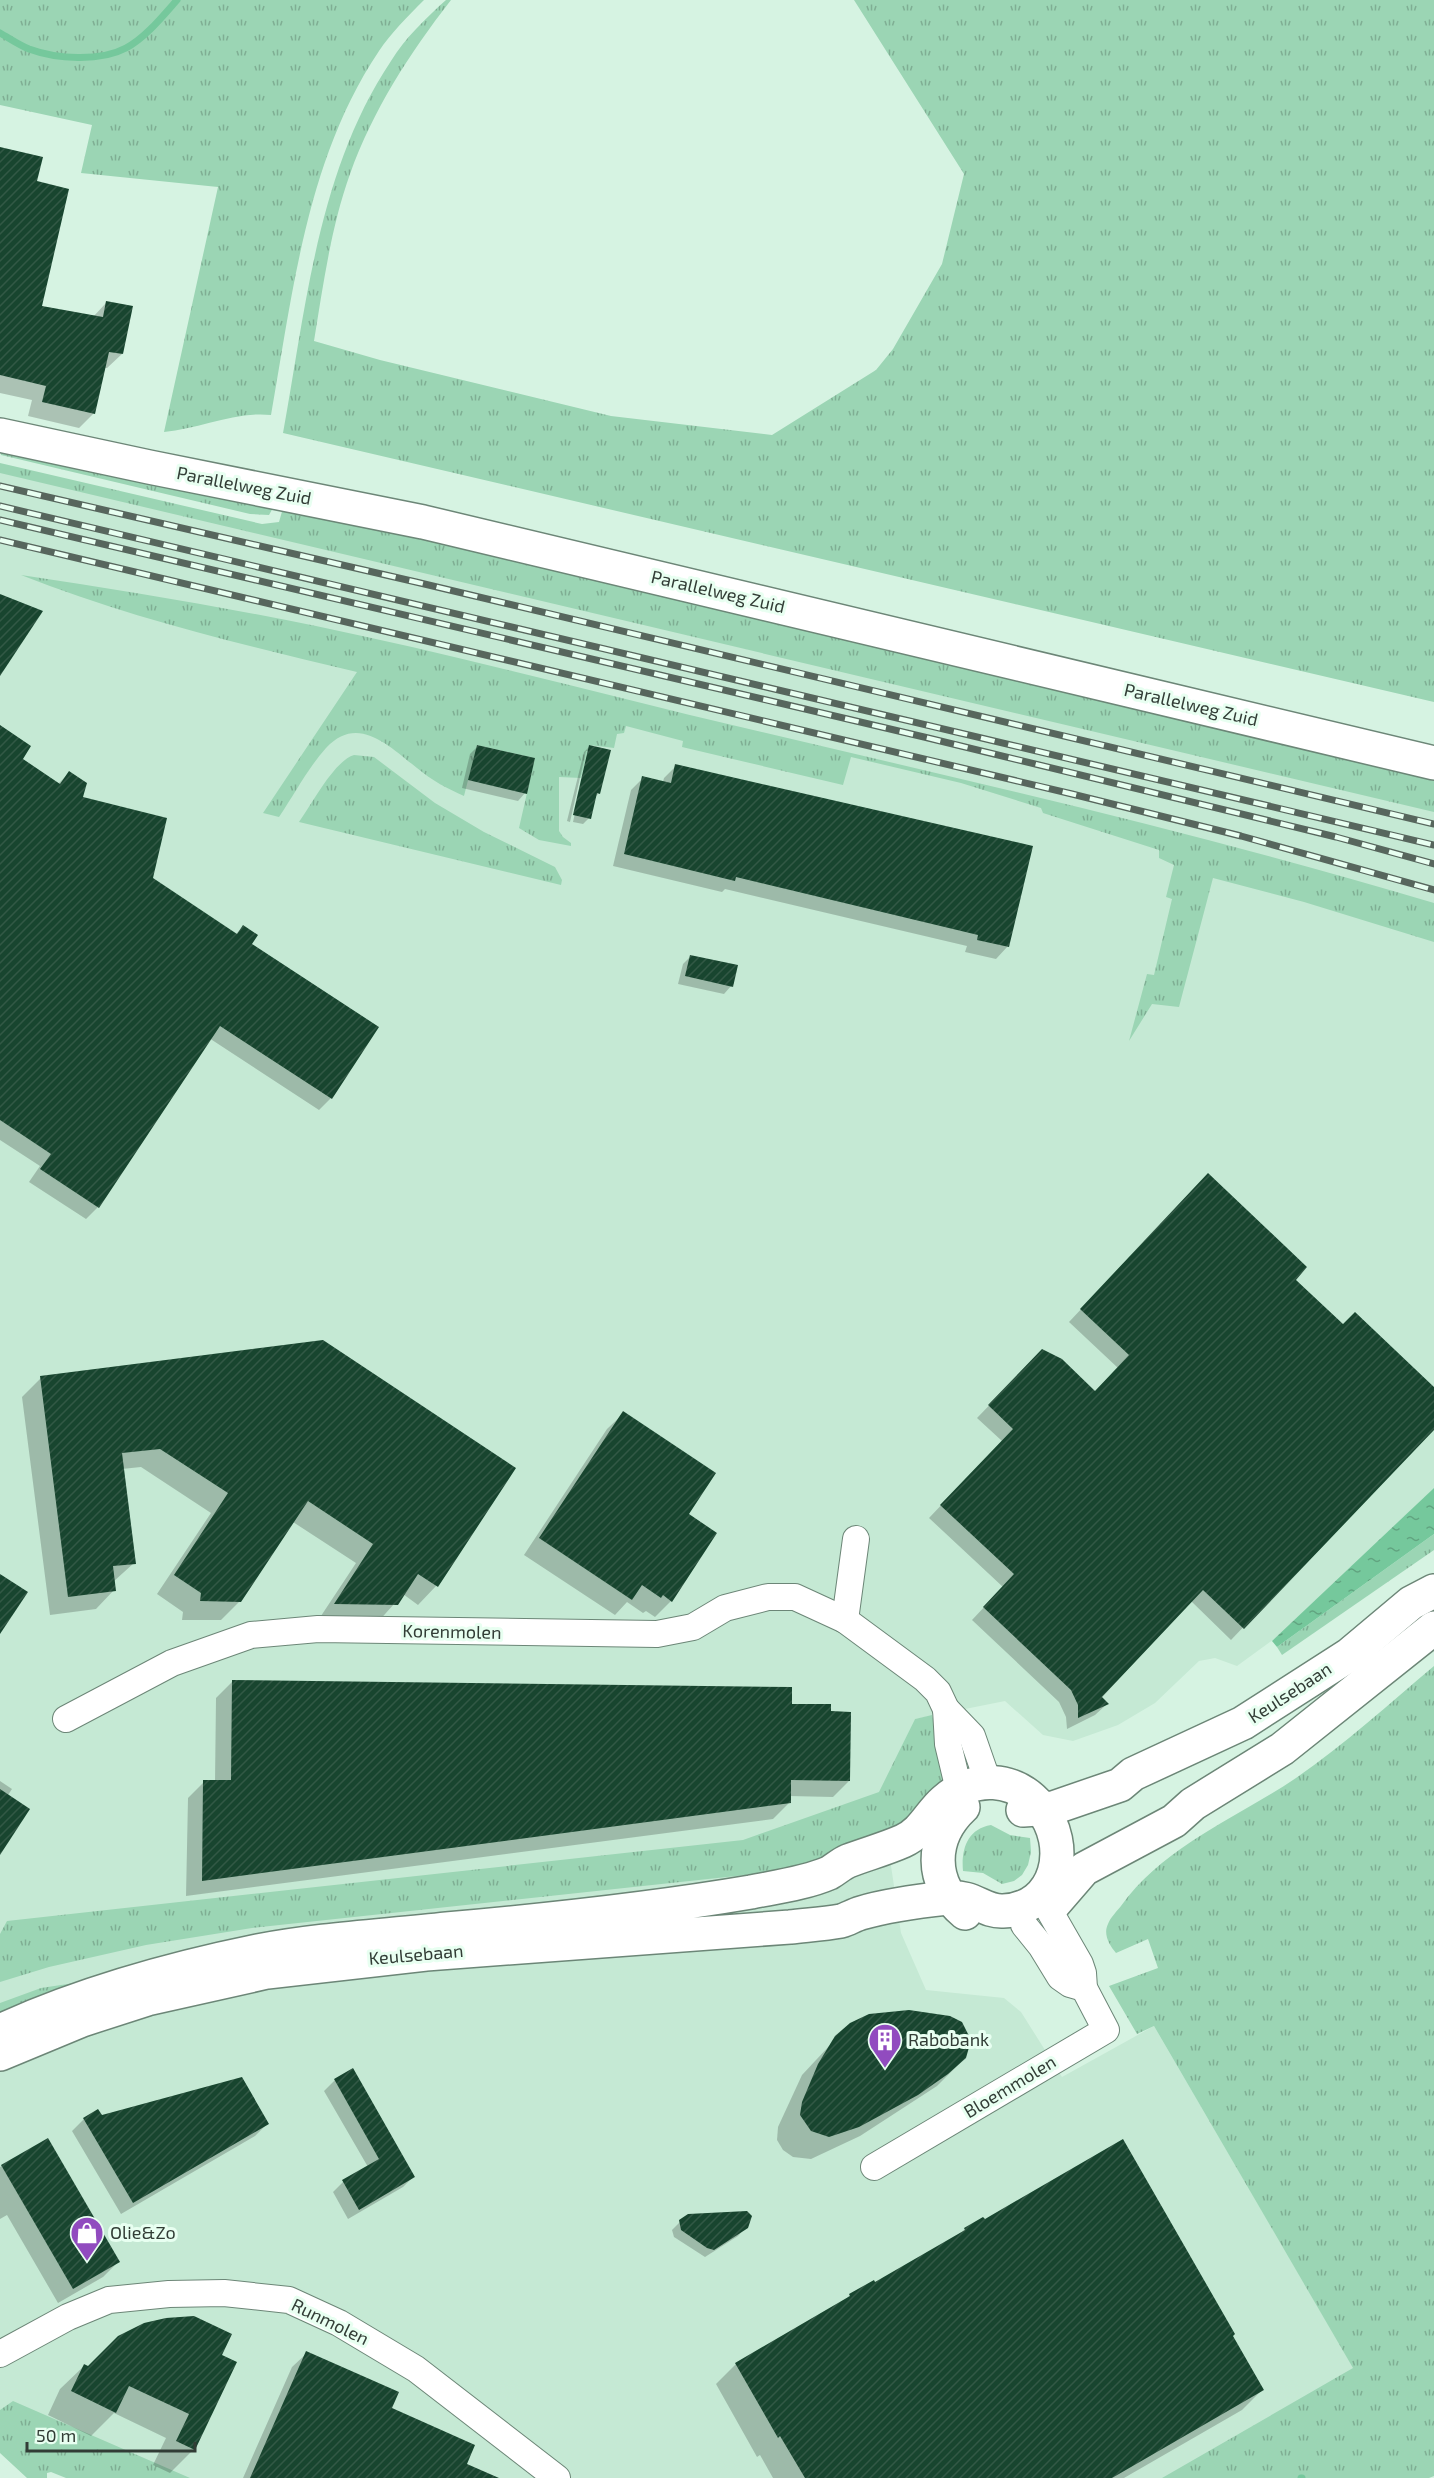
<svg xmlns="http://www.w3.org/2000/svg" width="1434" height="2478" viewBox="0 0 1434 2478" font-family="'Exo 2',sans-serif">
<defs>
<pattern id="grass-tufts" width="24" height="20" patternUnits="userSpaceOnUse" patternTransform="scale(1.5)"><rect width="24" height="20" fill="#9bd5b4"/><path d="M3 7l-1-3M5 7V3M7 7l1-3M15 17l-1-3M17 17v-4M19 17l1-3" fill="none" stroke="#7fae93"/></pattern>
<pattern id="water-ripples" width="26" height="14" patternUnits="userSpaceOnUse" patternTransform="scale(1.5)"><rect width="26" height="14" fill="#75c89c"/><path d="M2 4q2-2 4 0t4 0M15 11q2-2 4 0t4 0" fill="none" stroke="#61a480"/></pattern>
<pattern id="building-hatch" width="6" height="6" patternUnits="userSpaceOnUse" patternTransform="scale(1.5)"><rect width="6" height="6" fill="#18452f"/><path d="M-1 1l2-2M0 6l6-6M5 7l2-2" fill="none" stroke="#325845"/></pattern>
</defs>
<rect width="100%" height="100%" fill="#d6f3e2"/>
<polygon fill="#c5e9d4" points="0,467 1434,789 1434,1488 1288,1629 1237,1666 1215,1658 1199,1661 1155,1703 1118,1725 1073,1741 1043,1735 1005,1701 915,1719 880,1792 901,1933 926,1990 1004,1998 1021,2012 1062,2077 1154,2026 1361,2381 1191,2478 73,2478 0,2444"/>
<g fill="url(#grass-tufts)">
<path d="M0,0H424C408,16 391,33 379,51C307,158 293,291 271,415C235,411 199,429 164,432L218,187L81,173L92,125L0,105Z"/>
<path d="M446,0H451C409,54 373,110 350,174C331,227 323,286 314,341L380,360L611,416L772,435L876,370L893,349L942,264L964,174L854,0H1434V702L283,433C306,307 318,170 391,61C405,38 426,18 446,0Z"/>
<polygon points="0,445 274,506 269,515 250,514 1,455"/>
<polygon points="0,463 262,524 279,522 283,508 374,523 1434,774 1434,812 0,473"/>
<path d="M21,575C120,590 218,606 316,626C461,656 605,695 749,729C978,783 1208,835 1434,903V942L1304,902L1213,878L1179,1007L1152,1004L1129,1041L1147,974L1154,975L1172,899L1166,897L1174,865L1159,858V850L1043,813L1041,808L961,783L851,757L843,785L682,747L683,741L626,726L624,733L617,734L614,748L589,745L581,778L559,777V831L563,837L571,843V846L539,840L519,828L535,758L477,745L464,796C448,789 431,780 417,768C390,747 358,713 326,748C308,768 294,795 279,817L263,813L357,672C243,645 130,618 21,575Z"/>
<path d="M354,755L374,757L435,803L484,832L555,867L562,880L561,885L299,822C312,804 334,761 354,755Z"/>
<polygon points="1434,1534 1434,1550 1282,1655 1277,1647"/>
<path d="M1434,1666V2476L1429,2478H1162L1353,2368L1154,2026L1137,2034L1109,1986L1158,1968L1148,1939L1116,1953C1109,1945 1103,1934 1108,1924C1110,1918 1117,1911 1121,1906C1164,1846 1237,1818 1296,1778C1345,1744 1389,1704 1434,1666Z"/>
<polygon points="932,1715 945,1763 944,1783 901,1834 791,1870 252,1928 146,1945 49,1967 0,1982 0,1934 7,1921 743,1840 879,1792 915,1719"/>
<path d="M991,1825L1010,1835L1030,1838L1031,1852L1028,1865L1022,1875L1014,1881L1002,1884L983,1873L963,1871C961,1850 967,1829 991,1825Z"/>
<polygon points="81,1982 0,2022 0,2003 41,1988"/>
<polygon points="13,2401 190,2478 66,2478 51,2472 47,2473 47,2478 27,2478 0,2453 0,2410"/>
</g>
<polygon fill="url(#water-ripples)" points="1434,1488 1434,1534 1277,1647 1272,1641"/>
<g fill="#0003">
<polygon points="0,149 35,182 40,307 93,317 106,303 122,354 107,368 104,368 94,413 79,428 28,416 32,400 0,393"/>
<polygon points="0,727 21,760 58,784 69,773 81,798 151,879 236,934 243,927 250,944 377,1028 331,1098 319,1110 209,1038 98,1207 86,1219 29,1182 40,1166 0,1140"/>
<polygon points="478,746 525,793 518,801 462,788 470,754"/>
<polygon points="590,746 599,793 594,798 589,818 583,824 573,822 589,751 586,751 570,822 567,821 584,752"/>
<polygon points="676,766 1008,946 996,959 965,952 967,946 725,889 722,892 613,866 631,790 643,778 663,782 664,778"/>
<polygon points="691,956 731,986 724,994 678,984 683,964"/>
<polygon points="1196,1187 1343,1326 1434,1389 1434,1427 1231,1640 1191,1601 1100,1697 1107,1704 1095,1715 1067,1729 1066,1717 1059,1702 972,1620 1003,1587 929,1518 1002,1441 977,1418 1030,1363 1095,1393 1118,1368 1069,1322"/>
<polygon points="322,1341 436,1586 418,1605 403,1594 377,1623 317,1622 356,1563 293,1522 240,1601 221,1620 182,1620 183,1612 157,1594 211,1513 141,1467 122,1469 134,1563 113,1582 114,1590 96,1609 50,1615 22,1397 41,1378"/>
<polygon points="624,1413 687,1515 671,1601 655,1617 646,1611 643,1613 627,1602 615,1615 524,1555 607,1429"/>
<polygon points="233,1681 790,1705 849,1781 833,1797 789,1796 789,1803 773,1819 186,1896 188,1798 204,1782 215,1782 216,1698"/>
<polygon points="0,1781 12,1789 8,1795 0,1851"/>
<polygon points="845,2029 968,2036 968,2050 961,2062 937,2086 860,2136 811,2159 793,2157 783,2150 777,2140 778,2127 802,2075"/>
<polygon points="352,2070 413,2177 403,2187 348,2219 333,2192 343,2182 368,2167 324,2091 335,2080"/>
<polygon points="98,2111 101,2117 267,2124 255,2136 121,2214 72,2131 84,2119"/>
<polygon points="47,2140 118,2262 103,2277 58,2303 7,2215 0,2219 0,2167"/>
<polygon points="680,2222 746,2227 738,2236 705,2257 674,2237 672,2230"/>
<polygon points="965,2229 1231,2336 1262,2390 1242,2410 1124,2478 773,2478 760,2455 757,2457 716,2384 736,2364 842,2303 850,2295 874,2284 958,2236"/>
<polygon points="307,2353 390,2409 465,2465 496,2478 243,2478 292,2367"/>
<polygon points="220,2356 194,2449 170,2473 153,2465 166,2438 114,2413 91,2436 48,2415 60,2389 84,2366 87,2367"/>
</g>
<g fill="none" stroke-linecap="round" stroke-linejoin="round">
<g stroke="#75c89c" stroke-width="7">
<path d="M0,33C9,38 19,45 29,49C56,59 100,62 126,48C145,38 162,17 177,0"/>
<polyline points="1301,2478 1302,2478"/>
</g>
</g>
<g fill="url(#building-hatch)">
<polygon points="0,147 43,157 37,181 69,189 42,306 103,317 106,301 133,306 123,354 109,352 95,414 42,402 46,386 0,375"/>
<polygon points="0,594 43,611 0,676"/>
<polygon points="0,725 31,746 23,759 60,784 69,771 87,783 83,797 167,818 153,878 237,934 243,925 258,935 252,944 379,1027 332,1099 220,1026 99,1208 40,1169 51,1154 0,1120"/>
<polygon points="477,745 535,758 527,794 468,780"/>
<polygon points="589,745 611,750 600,794 597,793 591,819 573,815"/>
<polygon points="675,764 1033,846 1009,947 977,940 978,935 736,877 735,881 624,854 642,776 671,783"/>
<polygon points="690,955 738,965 733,987 685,976"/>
<polygon points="1208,1173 1307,1267 1296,1280 1343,1324 1355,1312 1434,1387 1434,1430 1244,1629 1203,1590 1102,1697 1109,1704 1078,1718 1078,1705 1071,1690 983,1607 1014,1574 940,1505 1013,1429 988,1405 1042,1349 1062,1359 1095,1391 1129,1355 1080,1309"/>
<polygon points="323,1340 516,1468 438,1587 418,1574 398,1605 334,1604 373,1544 308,1501 241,1602 200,1601 201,1593 174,1575 228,1493 160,1449 122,1453 136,1564 113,1566 116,1591 68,1597 40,1376"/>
<polygon points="623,1411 716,1473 689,1514 717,1533 672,1602 663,1595 661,1598 642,1585 632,1600 539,1538"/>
<polygon points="0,1574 28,1592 0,1634"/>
<polygon points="232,1680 792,1687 792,1704 831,1704 831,1711 851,1712 850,1781 791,1780 791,1803 202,1881 203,1780 231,1780"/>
<polygon points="0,1789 30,1809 0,1855"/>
<polygon points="909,2010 950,2016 962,2022 971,2040 966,2058 948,2074 918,2095 859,2127 829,2137 811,2131 800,2115 802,2102 818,2064 835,2036 850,2023 869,2014"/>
<polygon points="353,2068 415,2177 359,2210 342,2180 379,2159 334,2079"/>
<polygon points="242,2077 269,2124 133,2203 83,2118 98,2109 102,2115"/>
<polygon points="48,2138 120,2262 73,2289 1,2165"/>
<polygon points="1123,2139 1235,2334 1233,2336 1264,2390 1112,2478 805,2478 780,2436 778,2438 735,2363 850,2296 849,2294 874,2280 875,2282 965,2230 964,2228 983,2217 985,2219"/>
<polygon points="747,2211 752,2216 748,2228 714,2250 707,2248 681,2230 679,2220 688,2214"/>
<polygon points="194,2316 232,2334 222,2355 237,2362 195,2450 176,2441 189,2414 129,2386 116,2413 71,2391 84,2364 88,2366 118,2336 144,2323 166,2318"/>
<polygon points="306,2351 399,2392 392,2408 475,2445 467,2464 499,2478 250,2478"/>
</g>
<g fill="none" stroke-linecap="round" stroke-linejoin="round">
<g stroke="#6c8677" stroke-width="28">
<g id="street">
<polyline points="845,1620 856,1539"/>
<polyline points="946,1709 948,1744 959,1790"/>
<polyline points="66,1719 172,1663 251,1635 318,1629 657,1634 693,1627 725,1608 768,1597 795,1597 845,1620 925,1679 938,1692 946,1709 972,1736 988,1782"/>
<polyline points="1024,1925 1041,1946 1060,1977 1070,1984 1084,1988"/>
<polyline points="874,2167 1106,2030 1084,1988 1083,1973 1080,1964 1049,1910"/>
<polyline points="0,2354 68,2317 109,2300 169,2294 224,2293 289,2300 339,2323 416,2369 557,2478"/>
</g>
</g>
<g stroke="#6c8677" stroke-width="36">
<g id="secondary">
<polyline points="0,435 149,467 423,522 1434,763"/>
<path d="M963,1807C930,1838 929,1883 965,1913"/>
<polyline points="1023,1810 1053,1808 1120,1785 1133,1774 1243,1723 1349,1655 1411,1603 1434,1591"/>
<polyline points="1052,1906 1084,1869 1174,1821 1193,1804 1282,1749 1434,1628"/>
<path d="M0,2031C81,1994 170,1969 258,1951C320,1939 384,1936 447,1929C548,1920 651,1909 751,1892C776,1887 806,1883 829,1873C836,1869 841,1864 848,1861C866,1854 885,1849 903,1841C923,1832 929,1814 944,1801C974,1774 1015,1777 1040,1807C1072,1845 1058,1909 1003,1911C983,1912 974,1895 947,1898C919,1901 888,1905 861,1913C854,1915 848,1919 841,1921C824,1924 807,1925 790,1927L426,1954L267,1972L147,1999L82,2020L0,2054"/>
</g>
</g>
<use href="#street" stroke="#fff" stroke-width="26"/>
<use href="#secondary" stroke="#fff" stroke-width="33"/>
<g stroke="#57665d" stroke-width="7">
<g id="rail">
<polyline points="0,486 416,582 1434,824"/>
<polyline points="0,506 1434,845"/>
<polyline points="0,520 924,737 1336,837 1434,864"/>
<polyline points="0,540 1072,794 1241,836 1434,890"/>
</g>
</g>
<use href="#rail" stroke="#e8fff1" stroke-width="4.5" stroke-dasharray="14" stroke-linecap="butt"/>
</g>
<defs>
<g id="building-pin" transform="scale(1.725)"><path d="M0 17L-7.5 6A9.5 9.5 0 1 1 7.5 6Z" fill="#914bbf" stroke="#e8fff1"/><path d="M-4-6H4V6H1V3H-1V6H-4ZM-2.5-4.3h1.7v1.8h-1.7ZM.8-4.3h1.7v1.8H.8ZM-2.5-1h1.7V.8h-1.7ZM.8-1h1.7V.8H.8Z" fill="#fff"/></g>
<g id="shop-pin" transform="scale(1.725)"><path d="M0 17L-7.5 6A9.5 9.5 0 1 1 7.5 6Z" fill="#914bbf" stroke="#e8fff1"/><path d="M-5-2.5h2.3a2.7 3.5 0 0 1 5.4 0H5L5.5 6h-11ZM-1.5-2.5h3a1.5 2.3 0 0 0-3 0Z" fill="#fff"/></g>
</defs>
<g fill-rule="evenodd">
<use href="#building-pin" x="885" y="2040"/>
<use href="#shop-pin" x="87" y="2233"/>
</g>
<g text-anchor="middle" stroke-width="6" stroke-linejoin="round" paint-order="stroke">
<g font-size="18" fill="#323d36" stroke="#e8fff1">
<text transform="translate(244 486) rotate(11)" y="6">Parallelweg Zuid</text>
<text transform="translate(718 592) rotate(13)" y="6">Parallelweg Zuid</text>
<text transform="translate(1191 705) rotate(13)" y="6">Parallelweg Zuid</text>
<text transform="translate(452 1632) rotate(1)" y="6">Korenmolen</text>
<text transform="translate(1290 1693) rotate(-33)" y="6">Keulsebaan</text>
<text transform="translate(416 1955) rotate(-5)" y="6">Keulsebaan</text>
<text transform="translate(1010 2087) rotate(-31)" y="6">Bloemmolen</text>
<text transform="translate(330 2322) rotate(26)" y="6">Runmolen</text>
</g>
<g font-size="18" fill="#323d36" stroke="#e8fff1" text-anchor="start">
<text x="908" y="2046">Rabobank</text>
<text x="110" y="2239">Olie&amp;Zo</text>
</g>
</g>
<path d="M27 2442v9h168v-9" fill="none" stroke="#323d36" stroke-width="3"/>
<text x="36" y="2442" font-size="18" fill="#323d36" stroke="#e8fff1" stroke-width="4.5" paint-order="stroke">50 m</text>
</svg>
